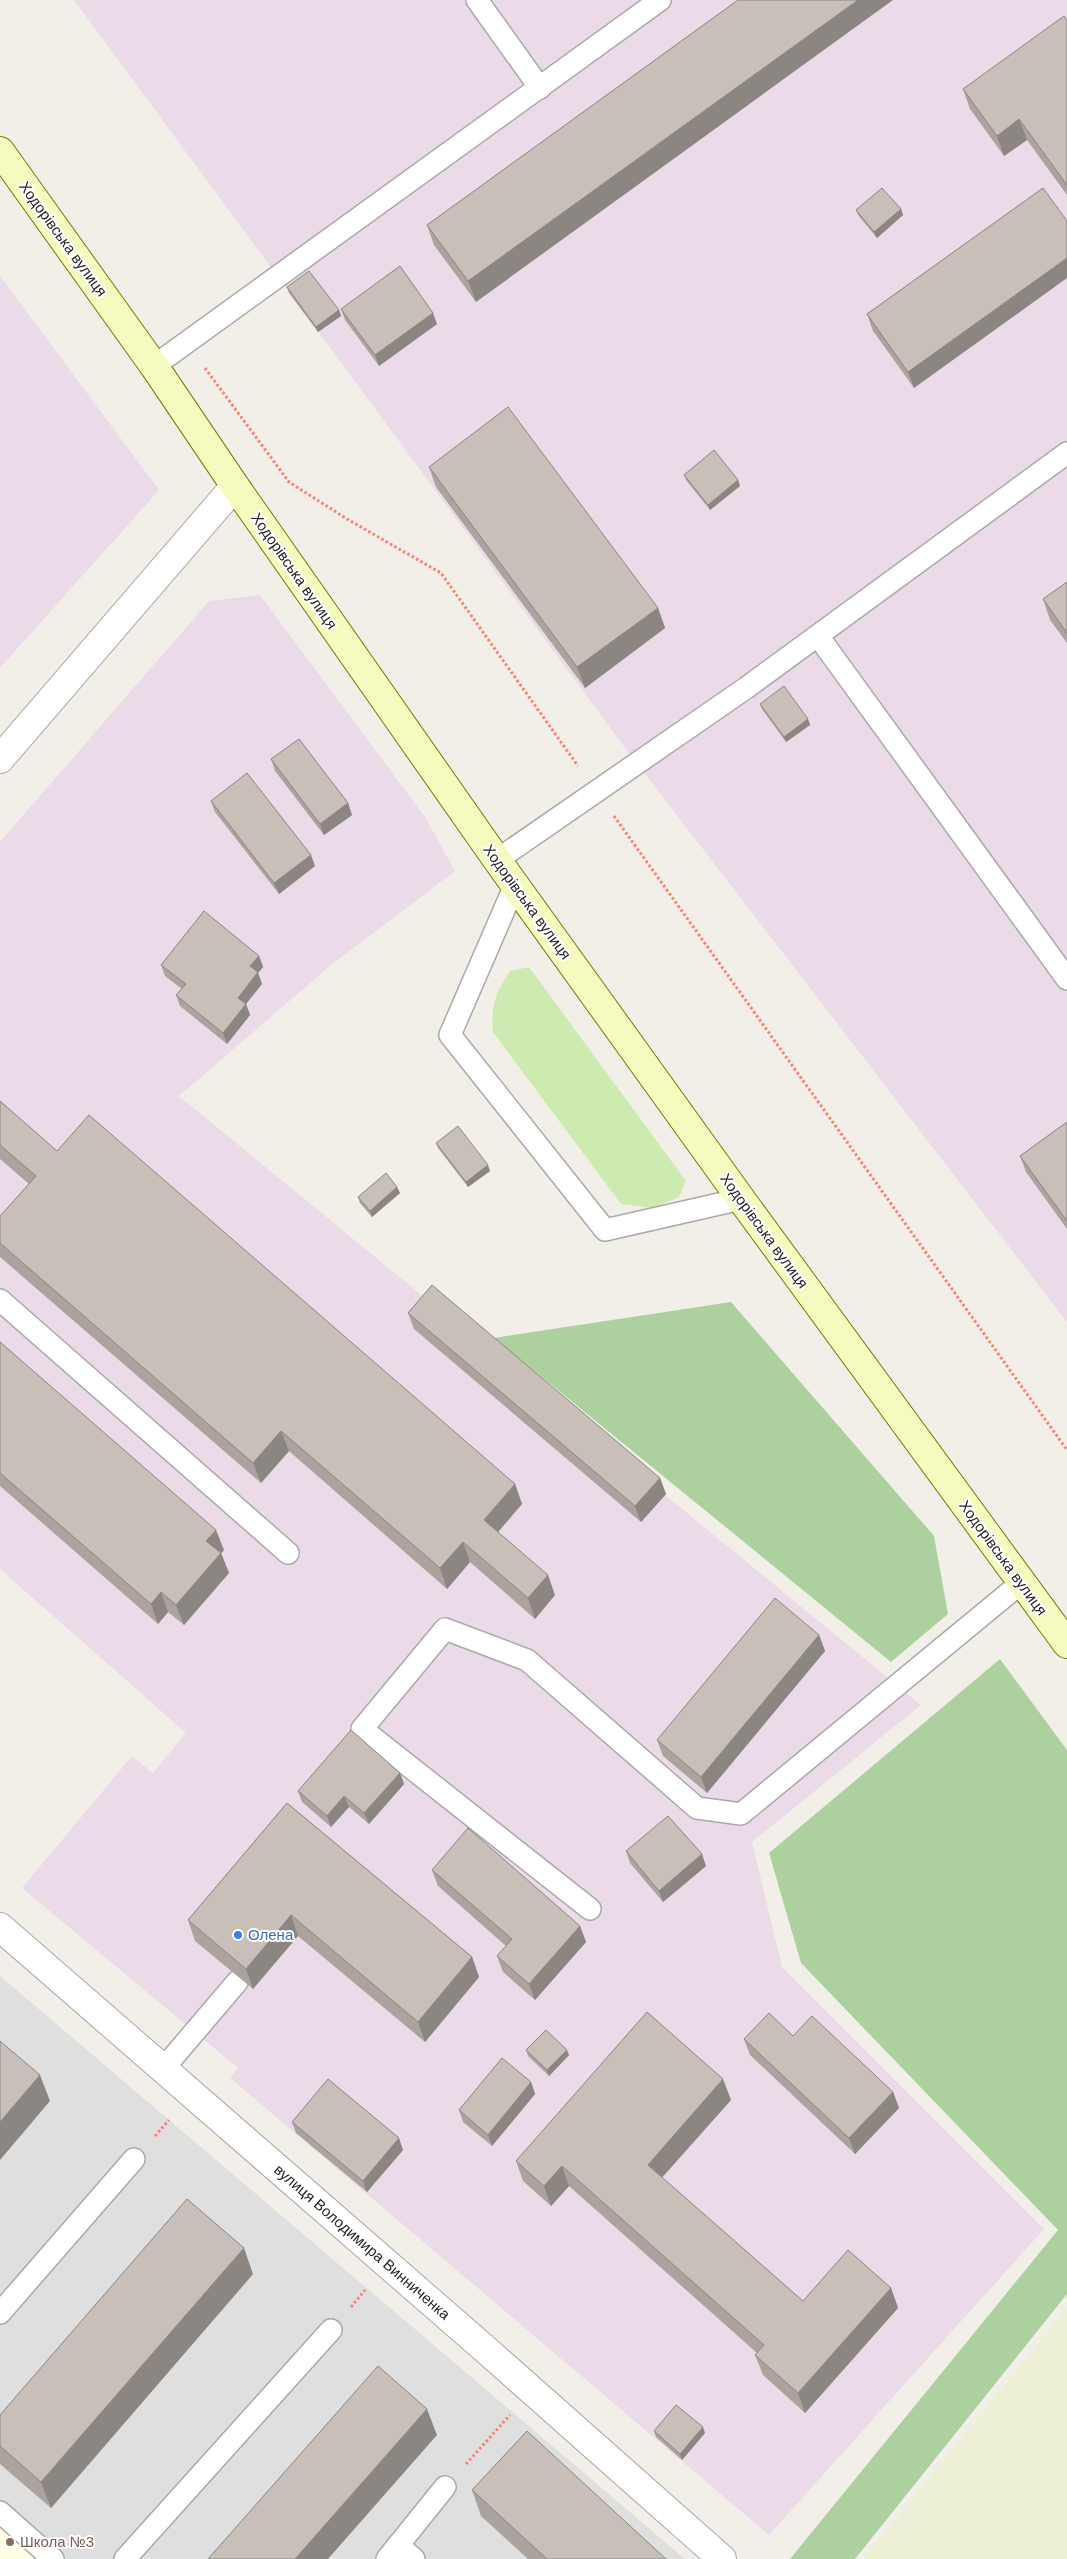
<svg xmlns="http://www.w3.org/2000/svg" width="1067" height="2559" viewBox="0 0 1067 2559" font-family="Arial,sans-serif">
<rect width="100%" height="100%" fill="#f2efe9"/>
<polygon fill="#e0dfdf" points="0,1976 685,2559 0,2559"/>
<g fill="#ebdbe8">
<polygon points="74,0 1067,0 1067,1322 622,744"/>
<polygon points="0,276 159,490 0,668"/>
<polygon points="260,595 425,817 455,871 330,966 179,1096 921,1705 752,1842 782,1967 1044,2229 769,2535 230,2078 238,2068 22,1888 132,1756 153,1773 186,1733 0,1569 0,842 209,601"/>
</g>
<polygon fill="#ffffe5" points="0,2524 39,2559 0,2559"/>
<polygon fill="#eef0d5" points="1067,2308 1067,2559 863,2559"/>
<path fill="#cdebb0" d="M529,967L686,1181L679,1197L653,1208L621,1204L493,1032C491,1005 495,993 510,971Z"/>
<g fill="#add19e">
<polygon points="731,1302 934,1536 948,1614 891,1662 494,1338"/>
<polygon points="1000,1659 1067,1750 1067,2294 855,2559 790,2559 1058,2230 801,1963 769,1853"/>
</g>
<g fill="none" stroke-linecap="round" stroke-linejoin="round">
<g stroke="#a9a9a9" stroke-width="24">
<g id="service">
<polyline points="477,0 540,88"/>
<polyline points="154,366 660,0"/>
<polyline points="818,636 1067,979"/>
<polyline points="497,860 746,688 1067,453"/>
<polyline points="515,885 450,1035 605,1230 741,1199"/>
<polyline points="0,1300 288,1553"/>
<polyline points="590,1909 362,1729 445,1629 527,1660 697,1808 741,1814 1021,1583"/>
<polyline points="163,2069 237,1982"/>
<polyline points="0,2313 134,2159"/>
<polyline points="0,2512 53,2559"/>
<polyline points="398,2545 414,2559"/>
<polyline points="125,2559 331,2330"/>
<polyline points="387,2559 445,2487"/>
</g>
</g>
<g stroke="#a9a9a9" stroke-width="30">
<g id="minor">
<polyline points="0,759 235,486"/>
<polyline points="0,1927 485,2349 722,2559"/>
</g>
</g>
<g stroke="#707d05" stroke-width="30">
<polyline id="secondary" points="0,151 154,366 235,486 497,860 741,1199 1067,1644"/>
</g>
<g stroke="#fa8072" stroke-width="3" stroke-dasharray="2.5 2.5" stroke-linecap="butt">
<polyline points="205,368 289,482 347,519 441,573 578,766"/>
<polyline points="614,816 1067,1450"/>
<polyline points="155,2136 169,2120"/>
<polyline points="351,2307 365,2290"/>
<polyline points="466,2464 510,2415"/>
</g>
<use href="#service" stroke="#fff" stroke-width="21"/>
<use href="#minor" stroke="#fff" stroke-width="28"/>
<use href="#secondary" stroke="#f7fabf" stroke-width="28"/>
</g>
<g fill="#aba49e">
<polygon points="738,0 476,302 434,245 427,225"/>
<polygon points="1067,20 1067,195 1027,140 1004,156 970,109 963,89"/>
<polygon points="1043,188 914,388 873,331 867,314"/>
<polygon points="901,209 903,215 877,238 858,215 856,210"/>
<polygon points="287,287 339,310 341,316 318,332 289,293"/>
<polygon points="341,309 437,324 379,366 345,320"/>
<polygon points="429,467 658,608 665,628 585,688 436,487"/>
<polygon points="684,475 738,480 740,486 710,510 686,480"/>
<polygon points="1067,582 1067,643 1050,620 1043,599"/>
<polygon points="760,704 808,719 810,725 786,742 762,709"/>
<polygon points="271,759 348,803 352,815 324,835 275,771"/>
<polygon points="211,801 315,866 279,894 215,812"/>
<polygon points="259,956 263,967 258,973 262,984 246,1004 250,1015 227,1044 180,1006 176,995 182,989 165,976 161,965"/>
<polygon points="0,1101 57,1151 515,1484 522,1504 498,1532 555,1595 535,1619 470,1562 447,1589 289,1451 261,1483 0,1257 0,1216 29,1184 0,1159"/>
<polygon points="1067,1122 1067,1229 1026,1172 1020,1156"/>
<polygon points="436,1143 490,1171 468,1187 438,1148"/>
<polygon points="397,1187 400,1193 372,1217 360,1203 358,1197"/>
<polygon points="408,1313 660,1478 666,1494 641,1522 414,1329"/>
<polygon points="0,1342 224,1550 221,1553 229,1573 184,1625 168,1612 158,1624 0,1486"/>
<polygon points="819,1635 825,1651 707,1793 663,1756 657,1740"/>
<polygon points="400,1773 404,1784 369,1824 349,1807 331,1827 302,1802 298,1791"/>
<polygon points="287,1803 472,1957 479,1977 425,2042 298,1936 253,1989 195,1941 188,1920"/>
<polygon points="626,1851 706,1866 663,1902 630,1863"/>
<polygon points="432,1870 580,1926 586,1942 535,2000 503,1972 497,1956 506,1946 438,1886"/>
<polygon points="793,2036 893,2092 899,2108 855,2154 750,2055 744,2039"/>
<polygon points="526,2050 569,2055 549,2076 528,2056"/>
<polygon points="531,2082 535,2094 492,2146 463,2122 459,2110"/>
<polygon points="731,2100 662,2178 803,2301 891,2288 898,2308 805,2413 763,2375 755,2355 757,2353 569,2186 551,2206 523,2181 516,2161"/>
<polygon points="292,2122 403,2150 367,2192 296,2133"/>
<polygon points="253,2274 51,2508 0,2464 0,2415"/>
<polygon points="654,2431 705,2433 682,2460 656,2437"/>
<polygon points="472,2490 666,2559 528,2559 481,2516"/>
</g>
<g fill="#8b8681">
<polygon points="858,0 893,0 476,302 468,281"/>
<polygon points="1019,119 1027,140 1004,156 997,136"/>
<polygon points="901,209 903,215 877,238 874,232"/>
<polygon points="1067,258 1067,278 914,388 908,372"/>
<polygon points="339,310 341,316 318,332 316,327"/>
<polygon points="433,313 437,324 379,366 375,355"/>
<polygon points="738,480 740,486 710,510 708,505"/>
<polygon points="658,608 665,628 585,688 577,667"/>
<polygon points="808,719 810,725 786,742 784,737"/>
<polygon points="348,803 352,815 324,835 320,824"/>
<polygon points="311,855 315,866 279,894 274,883"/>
<polygon points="259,956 263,967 258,973 262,984 246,1004 250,1015 227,1044 223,1033 238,998 250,966"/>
<polygon points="488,1165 490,1171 468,1187 466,1182"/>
<polygon points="397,1187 400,1193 372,1217 370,1211"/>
<polygon points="281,1431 289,1451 261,1483 253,1463"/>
<polygon points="660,1478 666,1494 641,1522 635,1506"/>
<polygon points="515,1484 522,1504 491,1540 484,1520"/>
<polygon points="216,1530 224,1550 214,1561 206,1541"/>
<polygon points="463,1542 470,1562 447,1589 440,1568"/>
<polygon points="221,1553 229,1573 184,1625 176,1605"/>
<polygon points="548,1575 555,1595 535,1619 528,1598"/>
<polygon points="161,1592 168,1612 158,1624 151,1604"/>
<polygon points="819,1635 825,1651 707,1793 701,1777"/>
<polygon points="400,1773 404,1784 369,1824 364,1813"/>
<polygon points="344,1796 349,1807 331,1827 327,1816"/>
<polygon points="702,1854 706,1866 663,1902 659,1891"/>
<polygon points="291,1915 298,1936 253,1989 246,1969"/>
<polygon points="580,1926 586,1942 535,2000 529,1984"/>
<polygon points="472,1957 479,1977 425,2042 418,2022"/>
<polygon points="567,2050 569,2055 549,2076 547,2070"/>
<polygon points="40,2075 50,2101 0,2160 0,2122"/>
<polygon points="723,2079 731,2100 655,2185 648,2165"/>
<polygon points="531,2082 535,2094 492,2146 488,2135"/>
<polygon points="893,2092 899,2108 855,2154 849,2138"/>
<polygon points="399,2138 403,2150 367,2192 363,2181"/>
<polygon points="562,2166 569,2186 551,2206 544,2186"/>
<polygon points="244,2248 253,2274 51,2508 41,2482"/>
<polygon points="891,2288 898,2308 805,2413 798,2393"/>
<polygon points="427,2409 437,2435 328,2559 295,2559"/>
<polygon points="703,2427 705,2433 682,2460 680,2454"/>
</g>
<g fill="#c7bfb8" stroke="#8b8681">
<polygon points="738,0 858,0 468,281 427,225"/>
<polygon points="1064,16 1067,20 1067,185 1019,119 997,136 963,89"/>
<polygon points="882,188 901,209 874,232 856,210"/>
<polygon points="1043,188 1067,221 1067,258 908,372 867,314"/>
<polygon points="400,266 433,313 375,355 341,309"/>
<polygon points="309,271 339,310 316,327 287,287"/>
<polygon points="508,407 658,608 577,667 429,467"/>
<polygon points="714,450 738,480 708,505 684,475"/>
<polygon points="1067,582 1067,633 1043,599"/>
<polygon points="784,686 808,719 784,737 760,704"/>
<polygon points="299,739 348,803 320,824 271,759"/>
<polygon points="247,773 311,855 274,883 211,801"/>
<polygon points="204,911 259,956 250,966 258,972 238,998 246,1004 223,1033 176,995 186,984 161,965"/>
<polygon points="0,1101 57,1151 89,1115 515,1484 484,1520 548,1575 528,1598 463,1542 440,1568 281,1431 253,1463 0,1243 0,1216 36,1176 0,1145"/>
<polygon points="1067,1122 1067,1221 1020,1156"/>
<polygon points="458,1126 488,1165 466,1182 436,1143"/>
<polygon points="386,1173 397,1187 370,1211 358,1197"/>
<polygon points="432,1285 660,1478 635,1506 408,1313"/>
<polygon points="0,1342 216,1530 206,1541 221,1553 176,1605 161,1592 151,1604 0,1473"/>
<polygon points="775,1598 819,1635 701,1777 657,1740"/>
<polygon points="351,1730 400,1773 364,1813 344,1796 327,1816 298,1791"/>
<polygon points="287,1803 472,1957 418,2022 291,1915 246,1969 188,1920"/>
<polygon points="668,1816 702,1854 659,1891 626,1851"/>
<polygon points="468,1828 580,1926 529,1984 497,1956 512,1939 432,1870"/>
<polygon points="647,2012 723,2079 648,2165 803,2301 848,2250 891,2288 798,2393 755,2355 764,2345 562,2166 544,2186 516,2161"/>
<polygon points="769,2013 793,2036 812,2016 893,2092 849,2138 744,2039"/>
<polygon points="546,2030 567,2050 547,2070 526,2050"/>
<polygon points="0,2041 40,2075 0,2122"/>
<polygon points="502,2058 531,2082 488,2135 459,2110"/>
<polygon points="328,2079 399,2138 363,2181 292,2122"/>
<polygon points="187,2199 244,2248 41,2482 0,2446 0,2415"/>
<polygon points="378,2366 427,2409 295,2559 208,2559"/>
<polygon points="676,2405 703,2427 680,2454 654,2431"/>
<polygon points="527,2431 666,2559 547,2559 472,2490"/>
</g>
<circle fill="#3f7fe0" stroke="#fff" stroke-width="2" cx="238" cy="1935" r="5"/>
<circle fill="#8d6e63" stroke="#fff" stroke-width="2" cx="10" cy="2542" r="5"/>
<g text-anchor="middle" stroke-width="4" stroke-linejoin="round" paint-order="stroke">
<g font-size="15" fill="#222" stroke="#fff">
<text transform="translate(63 239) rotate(54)" y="5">Ходорівська вулиця</text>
<text transform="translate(294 571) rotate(55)" y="5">Ходорівська вулиця</text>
<text transform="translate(527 902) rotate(54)" y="5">Ходорівська вулиця</text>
<text transform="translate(764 1231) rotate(54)" y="5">Ходорівська вулиця</text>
<text transform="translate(1003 1558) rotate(54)" y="5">Ходорівська вулиця</text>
<text transform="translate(362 2242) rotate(41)" y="5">вулиця Володимира Винниченка</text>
</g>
<g font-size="15" fill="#366cbe" stroke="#fff" text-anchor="start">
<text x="248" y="1940">Олена</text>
</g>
<g font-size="15" fill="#785e54" stroke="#fff" text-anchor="start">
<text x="20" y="2547">Школа №3</text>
</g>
</g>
</svg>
